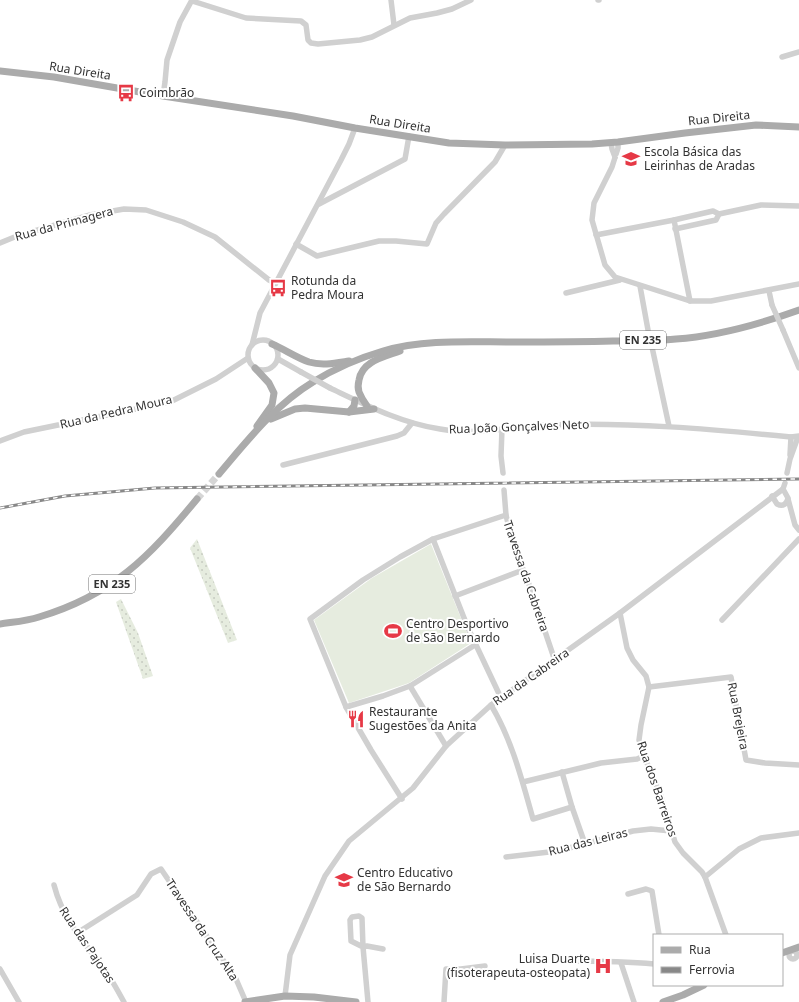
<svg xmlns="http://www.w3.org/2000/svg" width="799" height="1002" viewBox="0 0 799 1002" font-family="'Noto Sans',sans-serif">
<defs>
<pattern id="grass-dots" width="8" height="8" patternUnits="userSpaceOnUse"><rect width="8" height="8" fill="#e6ecdf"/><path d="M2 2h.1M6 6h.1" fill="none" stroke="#c6cbc0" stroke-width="1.8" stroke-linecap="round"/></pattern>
</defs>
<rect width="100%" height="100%" fill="#fff"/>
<g fill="url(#grass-dots)">
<polygon points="197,539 237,640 228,643 190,548"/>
<polygon points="121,599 138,633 153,676 143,679 116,602"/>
</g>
<polygon fill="#e6ecdf" points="431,544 471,643 409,683 349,703 314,620 372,578"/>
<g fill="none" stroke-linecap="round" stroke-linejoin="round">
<polyline stroke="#d6d6d6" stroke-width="7" stroke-dasharray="7 3.5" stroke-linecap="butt" points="197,499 219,474"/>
<g stroke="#d0d0d0" stroke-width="5.5">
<polyline points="391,0 394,25"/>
<polyline points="598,0 599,0"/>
<polyline points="192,1 246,18 301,21 306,25 308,40 311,43 318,44 360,40 372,37 410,18 437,13 452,9 471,0"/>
<polyline points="782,57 799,52"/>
<polyline points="163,96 165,82 167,60 180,22 192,0"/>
<polyline points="618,142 618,148 612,167 594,203 592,220 605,265 615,277 690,301 711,301 799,284"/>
<polyline points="611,143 612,149 615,157"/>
<polyline points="319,204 405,159 409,136"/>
<polyline points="719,214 761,205 799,206"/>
<polyline points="674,220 690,301"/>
<polyline points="596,235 674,220 713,211 719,214 716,220 675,229"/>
<polyline points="0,243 17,236 90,215 124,209 146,210 183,222 215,237 269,280 275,283"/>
<polyline points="296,244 317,256 379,241 396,241 427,244 436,223 444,214 495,162 505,145"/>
<polyline points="640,286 648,330"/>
<polyline points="769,291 772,305"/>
<polyline points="566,293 620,280"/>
<polyline points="783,330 799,368"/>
<circle cx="263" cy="355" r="15"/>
<polyline points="252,345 260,313 341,160 349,144 355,128"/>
<polyline points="652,347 669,426"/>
<polyline points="278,359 301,372"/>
<path d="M330,388C366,405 401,423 440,429C476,436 513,426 549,425C630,422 710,429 791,437L799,436"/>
<polyline points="502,429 501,456 503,473"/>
<polyline points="0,441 24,432 170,402 216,379 248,358"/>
<polyline points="790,455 791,437"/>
<polyline points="283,465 397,436 404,433 412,423"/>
<polyline points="787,473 790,459 798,437"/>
<polyline points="504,490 506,515 512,541 530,587 555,661"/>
<path d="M772,496L777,504C783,507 787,504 788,498L783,489"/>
<polyline points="788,499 795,525 799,530"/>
<polyline points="433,539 468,628 501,698"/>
<polyline points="455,596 523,570"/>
<polyline points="620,613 627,648 633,660 646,676 649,687 641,725 639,740 644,756 661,796 675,842 683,853 702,872 705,877 726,935"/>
<polyline points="722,620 799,539"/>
<polyline points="410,686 446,746"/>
<polyline points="649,687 731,677 746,760 765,763 799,765"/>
<path d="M491,705C512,740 522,780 533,819L572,807"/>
<polyline points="346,707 383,696 410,686 475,645"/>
<polyline points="562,772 572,807 585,844"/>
<polyline points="523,782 601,763 637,759 644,756"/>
<polyline points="402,799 371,750 346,707 310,619 363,580 400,557 433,539 506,515"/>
<polyline points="506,857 558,851 633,831 651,829 671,831"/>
<polyline points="705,877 739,849 761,838 799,833"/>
<path d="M54,885C63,920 84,942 105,970C112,980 118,991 124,1002"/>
<polyline points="628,894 646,889 652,891 659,935"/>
<polyline points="77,933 137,895 151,874 161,869 236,979 246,1002"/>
<circle cx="793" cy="955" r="4"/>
<path d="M564,961C594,961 624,961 654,964"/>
<polyline points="621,963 634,1002"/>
<polyline points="0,969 19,1002"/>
<polyline points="285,996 290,955 325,876 349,841 413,788 446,746 491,705 620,613 783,489 785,483"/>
<polyline points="368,1002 363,947 362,918 359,916 352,917 350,920 351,941 363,947 367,946 383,949"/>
<polyline points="444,1002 446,969 461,969 485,966"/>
</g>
<g stroke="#ababab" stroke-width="7">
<polyline points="0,71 54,77 163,96 293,116 355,128 449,143 505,145 592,144 618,142 685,133 756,125 799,127"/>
<path d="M272,344C284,349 297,358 309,362C322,366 336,363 349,361"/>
<polyline points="255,368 269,383 274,393 272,405 257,426"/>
<path d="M367,406C364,402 361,397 359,392C358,389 358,384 359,380C362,361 384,357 400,351"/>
<polyline points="349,412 354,406 355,400"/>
<polyline points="271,419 295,409 305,408 349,412 374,409"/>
<path d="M219,474C247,441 275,405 313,382C334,369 359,358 383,351C424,339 469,342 512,342C545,342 579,342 613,341C634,341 655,341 676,339C718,336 760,324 799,310"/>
<path d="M0,624C13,622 27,621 39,617C113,595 149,557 197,499"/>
<polyline points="782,953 799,947"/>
<polyline points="245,1002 285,996 314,997 356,1002"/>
<polyline points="663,1002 683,995 704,985"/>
</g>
<g stroke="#888" stroke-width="3">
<polyline id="rail" points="0,508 65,496 155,488 799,479"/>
</g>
<use href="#rail" stroke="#fff" stroke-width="1.5" stroke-dasharray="4.5" stroke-linecap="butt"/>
<g stroke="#d0d0d0" stroke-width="5.5">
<polyline points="772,305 783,330"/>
<polyline points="301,372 330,388"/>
</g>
</g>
<defs>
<g id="bus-bare" transform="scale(1.38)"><path d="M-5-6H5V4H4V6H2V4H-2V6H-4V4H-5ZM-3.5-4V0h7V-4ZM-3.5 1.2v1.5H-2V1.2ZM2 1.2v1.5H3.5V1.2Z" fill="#e63946" stroke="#fff" stroke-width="2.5" paint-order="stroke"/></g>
<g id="school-bare" transform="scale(1.38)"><path d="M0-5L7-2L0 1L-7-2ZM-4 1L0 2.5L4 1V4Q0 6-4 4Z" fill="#e63946" stroke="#fff" stroke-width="2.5" paint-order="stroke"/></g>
<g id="stadium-bare" transform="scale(1.38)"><path d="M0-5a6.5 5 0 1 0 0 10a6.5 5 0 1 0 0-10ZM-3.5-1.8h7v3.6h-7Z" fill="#e63946" stroke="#fff" stroke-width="2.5" paint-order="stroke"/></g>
<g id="restaurant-bare" transform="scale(1.38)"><path d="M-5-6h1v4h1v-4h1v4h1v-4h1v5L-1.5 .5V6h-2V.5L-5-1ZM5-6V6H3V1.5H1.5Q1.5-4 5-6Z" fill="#e63946" stroke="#fff" stroke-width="2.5" paint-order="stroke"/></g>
<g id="hospital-bare" transform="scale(1.38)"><path d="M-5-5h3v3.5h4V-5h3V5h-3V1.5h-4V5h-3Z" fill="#e63946" stroke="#fff" stroke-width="2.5" paint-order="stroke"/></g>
</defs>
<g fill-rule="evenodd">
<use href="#bus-bare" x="126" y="93"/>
<use href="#school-bare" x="631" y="159"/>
<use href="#bus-bare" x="278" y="288"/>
<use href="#stadium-bare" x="393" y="631"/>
<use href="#restaurant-bare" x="356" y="719"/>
<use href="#school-bare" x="344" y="880"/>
<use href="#hospital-bare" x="603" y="966"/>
</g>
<g text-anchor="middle" stroke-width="4" stroke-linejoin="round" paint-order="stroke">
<g fill="#fff" stroke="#707070" stroke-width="1">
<rect x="620" y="331" width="46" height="18" rx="3"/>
<rect x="89" y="575" width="46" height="18" rx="3"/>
</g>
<g font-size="11" font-weight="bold" fill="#333">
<text x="643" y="344">EN 235</text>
<text x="112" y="588">EN 235</text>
</g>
<g font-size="12" fill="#333" stroke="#fff">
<text transform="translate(80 71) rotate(9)" y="4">Rua Direita</text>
<text transform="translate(719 118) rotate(-6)" y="4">Rua Direita</text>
<text transform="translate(400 124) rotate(9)" y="4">Rua Direita</text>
<text transform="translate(64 224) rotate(-15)" y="4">Rua da Primagera</text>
<text transform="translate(116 412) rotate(-13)" y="4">Rua da Pedra Moura</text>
<text transform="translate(519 427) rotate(-2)" y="4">Rua João Gonçalves Neto</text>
<text transform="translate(526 576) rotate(71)" y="4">Travessa da Cabreira</text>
<text transform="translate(531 677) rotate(-35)" y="4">Rua da Cabreira</text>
<text transform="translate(738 716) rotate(79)" y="4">Rua Brejeira</text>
<text transform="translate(657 789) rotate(71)" y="4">Rua dos Barreiros</text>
<text transform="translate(588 842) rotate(-14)" y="4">Rua das Leiras</text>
<text transform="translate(202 930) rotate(56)" y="4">Travessa da Cruz Alta</text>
<text transform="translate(87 945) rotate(56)" y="4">Rua das Pajotas</text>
</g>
<g font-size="12" fill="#333" stroke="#fff" text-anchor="start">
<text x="139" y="97">Coimbrão</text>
<text x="644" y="156">Escola Básica das<tspan x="644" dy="14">Leirinhas de Aradas</tspan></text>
<text x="291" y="285">Rotunda da<tspan x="291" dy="14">Pedra Moura</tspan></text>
<text x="406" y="628">Centro Desportivo<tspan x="406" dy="14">de São Bernardo</tspan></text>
<text x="369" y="716">Restaurante<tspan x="369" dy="14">Sugestões da Anita</tspan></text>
<text x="357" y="877">Centro Educativo<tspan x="357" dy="14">de São Bernardo</tspan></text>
<text x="590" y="963" text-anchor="end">Luisa Duarte<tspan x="590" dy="14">(fisoterapeuta-osteopata)</tspan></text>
</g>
</g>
<rect x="653" y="934" width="130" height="52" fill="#ffffff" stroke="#adadad"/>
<rect x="661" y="947" width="20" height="6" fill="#ababab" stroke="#adadad"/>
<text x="689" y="954" font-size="12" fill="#333333">Rua</text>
<rect x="661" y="967" width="20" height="6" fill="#888888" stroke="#adadad"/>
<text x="689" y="974" font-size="12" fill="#333333">Ferrovia</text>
</svg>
